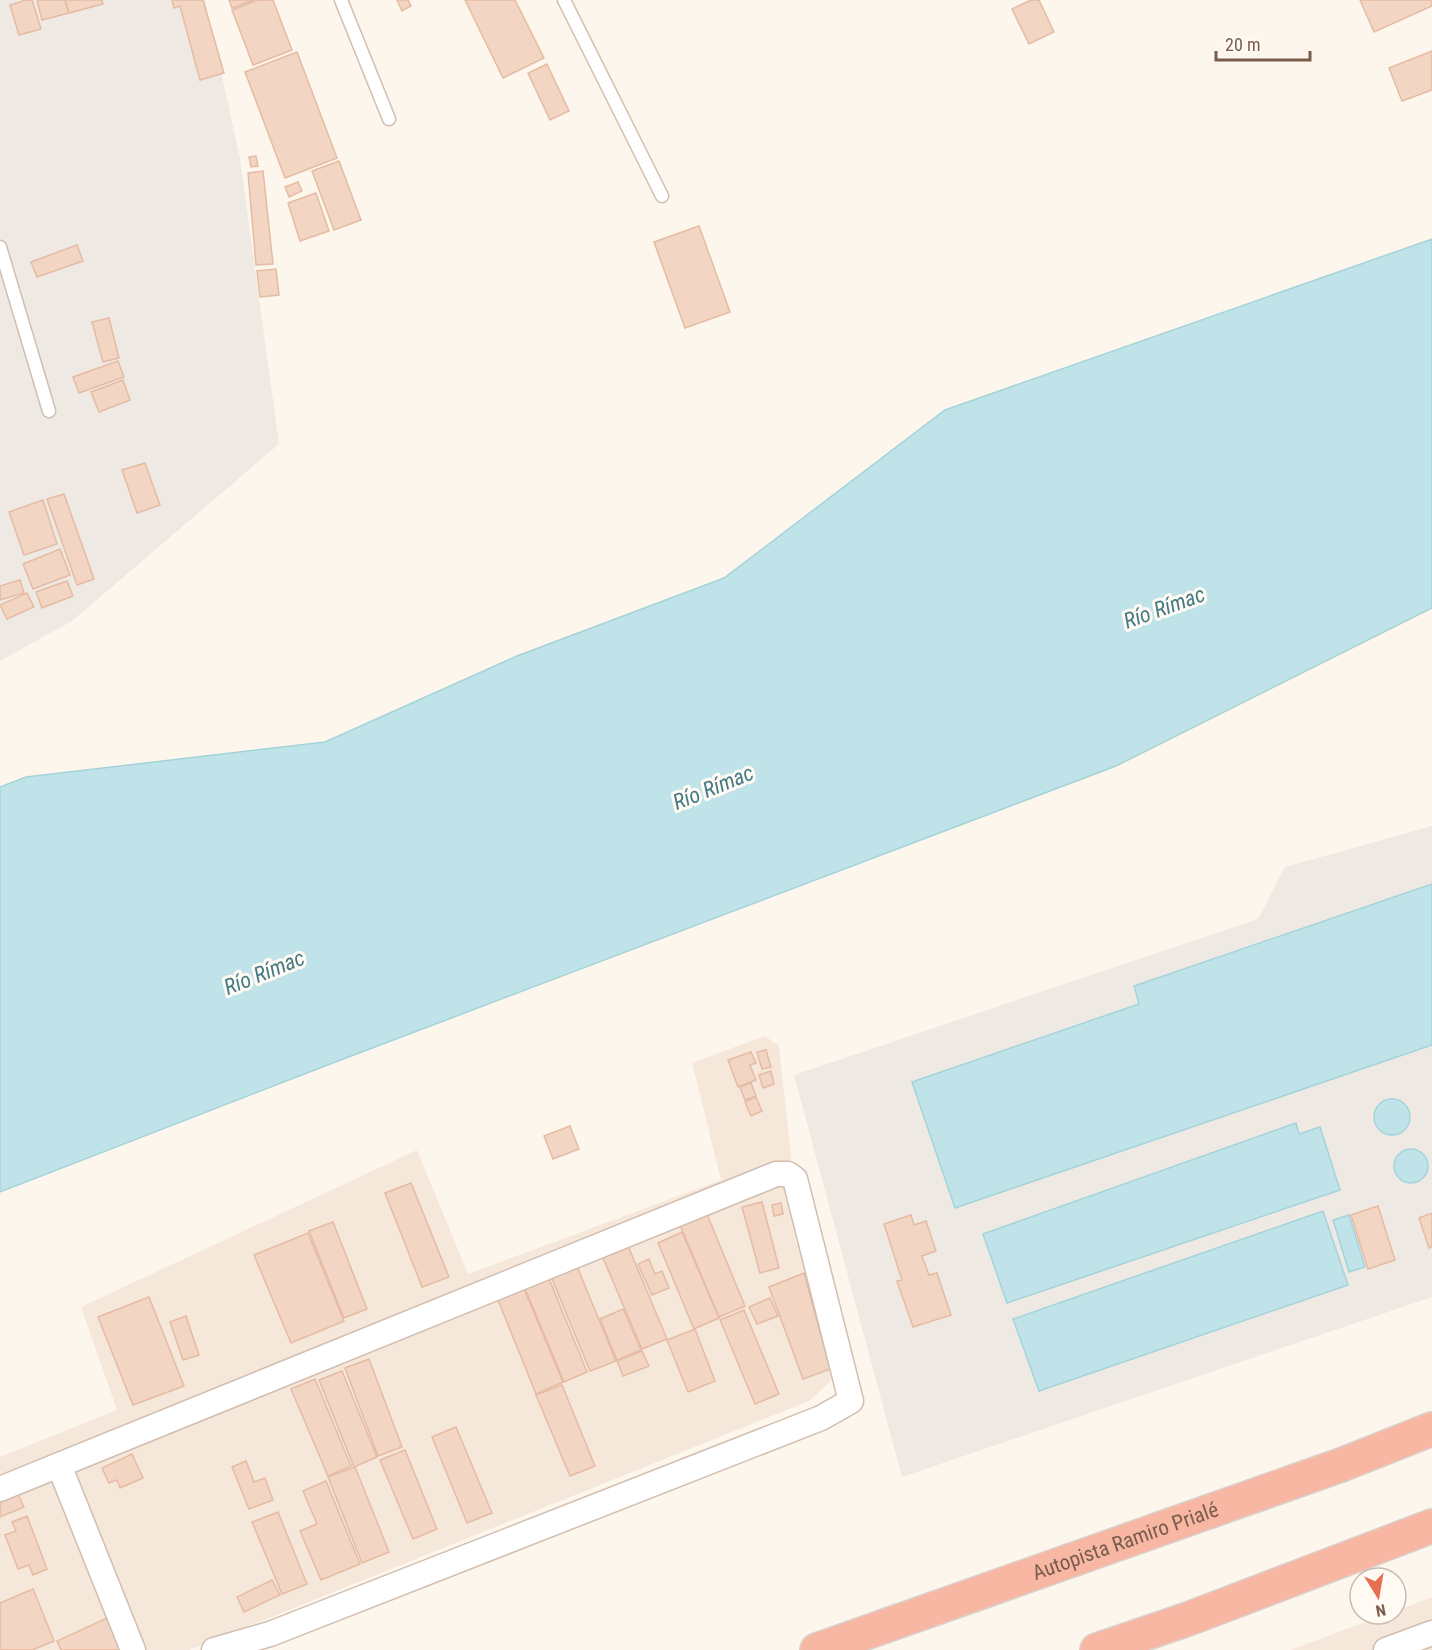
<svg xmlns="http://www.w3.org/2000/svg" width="1432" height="1650" viewBox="0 0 1432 1650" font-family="'Roboto Condensed',sans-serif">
<rect width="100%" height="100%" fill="#fdf6ec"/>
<g fill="#f5e8da">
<polygon points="765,1036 779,1046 791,1156 796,1244 807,1240 846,1367 809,1401 189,1650 0,1650 0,1457 117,1410 81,1307 417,1150 468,1274 721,1180 692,1063"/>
<polygon points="1432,1597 1432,1650 1290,1650 1387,1614 1396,1614 1396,1611"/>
</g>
<g fill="#efe9e4">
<polygon points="0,0 205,0 240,158 279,444 72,621 0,661"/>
<polygon points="1432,826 1432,1297 902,1477 794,1075 1258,919 1285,867"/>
</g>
<g fill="#bfe3e8" stroke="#a5d3da" stroke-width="1.5">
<polygon points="1432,239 1432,608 1116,766 338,1061 0,1192 0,787 26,777 325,742 517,656 724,578 945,410"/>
<polygon points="1432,884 1432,1045 955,1208 912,1082 1139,1004 1134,986"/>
<circle cx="1392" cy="1117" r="18"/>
<polygon points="1296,1123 1299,1134 1320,1127 1340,1190 1007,1303 983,1234"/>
<circle cx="1411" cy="1166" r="17"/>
<polygon points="1323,1211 1348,1285 1039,1391 1013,1319"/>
<polygon points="1349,1215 1365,1267 1349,1272 1333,1220"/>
</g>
<g fill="#f3d5c3" stroke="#e6bba3" stroke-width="1.5">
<polygon points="26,0 32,0 41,29 19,35 10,5"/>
<polygon points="37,0 65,0 69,13 42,20"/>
<polygon points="65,0 102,0 103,4 69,13"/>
<polygon points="172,0 203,0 224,73 200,80 180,6 174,8"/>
<polygon points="229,0 254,0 232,8"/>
<polygon points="258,0 273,0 292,50 253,65 232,10"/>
<polygon points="397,0 408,0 411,6 402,11"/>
<polygon points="465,0 515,0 544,58 503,78"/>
<polygon points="1031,0 1039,0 1054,32 1029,44 1012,9"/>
<polygon points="1360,0 1432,0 1432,6 1374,32"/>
<polygon points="1432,51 1432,90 1402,101 1389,68"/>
<polygon points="297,52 337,158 285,178 245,72"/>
<polygon points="547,64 569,111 550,120 528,73"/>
<polygon points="256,156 258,166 251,167 249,157"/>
<polygon points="339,161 361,220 334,230 312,171"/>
<polygon points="263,171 273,264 256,265 248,173"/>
<polygon points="298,182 302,191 289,197 285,187"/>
<polygon points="316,193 329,231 300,241 288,203"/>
<polygon points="699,226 730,312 685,328 654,242"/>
<polygon points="77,245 83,261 37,277 31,262"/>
<polygon points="276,269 279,295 260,297 257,271"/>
<polygon points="109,318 119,358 103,362 92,322"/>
<polygon points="118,361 124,377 79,393 73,377"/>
<polygon points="123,380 130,400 99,412 91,392"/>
<polygon points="145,463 160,505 137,513 122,470"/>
<polygon points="64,494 94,579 77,585 47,499"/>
<polygon points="43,500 57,544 24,555 9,512"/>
<polygon points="60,549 70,575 33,589 23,564"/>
<polygon points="20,580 24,593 0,600 0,586"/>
<polygon points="67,581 73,596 42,608 36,592"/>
<polygon points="27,593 34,607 7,619 0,605"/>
<polygon points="766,1050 771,1067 762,1069 757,1052"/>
<polygon points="751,1052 756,1063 750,1065 756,1080 738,1087 728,1060"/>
<polygon points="771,1071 774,1084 763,1088 759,1075"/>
<polygon points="751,1083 756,1096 745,1100 740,1087"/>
<polygon points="756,1097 762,1111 751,1116 745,1102"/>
<polygon points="570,1126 579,1149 553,1159 544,1136"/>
<polygon points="411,1183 449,1277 422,1287 385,1193"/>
<polygon points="762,1202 779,1268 760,1273 742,1207"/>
<polygon points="781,1203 783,1214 774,1216 772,1205"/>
<polygon points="1378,1206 1395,1260 1368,1269 1351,1215"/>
<polygon points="706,1212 745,1306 719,1317 679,1223"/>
<polygon points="1432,1213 1432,1247 1429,1248 1419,1218"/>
<polygon points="911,1215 914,1225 926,1221 936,1251 922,1256 929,1275 937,1273 951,1315 913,1327 897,1281 902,1280 884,1224"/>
<polygon points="333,1222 367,1309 344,1318 309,1231"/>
<polygon points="682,1232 719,1318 694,1329 658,1243"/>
<polygon points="308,1233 344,1321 291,1343 254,1255"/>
<polygon points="626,1241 667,1339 642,1349 600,1251"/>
<polygon points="649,1259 655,1274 662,1271 669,1288 652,1295 638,1264"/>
<polygon points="576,1264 616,1361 590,1371 550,1274"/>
<polygon points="804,1273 830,1369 803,1379 769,1287"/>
<polygon points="548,1276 587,1372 564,1382 524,1286"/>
<polygon points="524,1289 563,1382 536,1394 498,1300"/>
<polygon points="149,1297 184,1386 133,1405 98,1317"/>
<polygon points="770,1298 778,1316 757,1324 749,1307"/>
<polygon points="623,1309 641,1350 617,1360 600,1319"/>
<polygon points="744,1310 779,1394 755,1404 720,1320"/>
<polygon points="186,1316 199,1355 183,1360 170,1322"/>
<polygon points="695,1329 715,1381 688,1392 667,1340"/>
<polygon points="642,1351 649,1366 623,1376 617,1361"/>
<polygon points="369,1359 402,1447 378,1456 345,1368"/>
<polygon points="342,1371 377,1457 354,1467 319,1380"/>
<polygon points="315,1379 351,1466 328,1476 291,1389"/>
<polygon points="562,1385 595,1466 570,1476 536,1395"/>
<polygon points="456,1427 492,1513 467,1523 432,1437"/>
<polygon points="405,1450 437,1529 413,1539 380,1460"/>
<polygon points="132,1454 143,1478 120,1488 117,1480 109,1483 102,1468"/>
<polygon points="246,1461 254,1482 265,1478 273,1500 249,1509 232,1467"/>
<polygon points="355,1467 389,1552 362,1563 328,1477"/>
<polygon points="326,1481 360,1564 321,1580 300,1531 317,1524 303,1491"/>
<polygon points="17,1492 24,1507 0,1517 0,1500"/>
<polygon points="278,1512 307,1584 282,1594 252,1522"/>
<polygon points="27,1516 47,1569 33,1575 29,1565 18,1569 5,1535 16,1531 12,1522"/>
<polygon points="272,1580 280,1595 244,1612 237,1597"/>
<polygon points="33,1589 54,1641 32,1650 0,1650 0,1603"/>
<polygon points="107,1618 121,1650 61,1650 57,1641"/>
</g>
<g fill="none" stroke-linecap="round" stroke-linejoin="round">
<g stroke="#d1beb0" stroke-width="15">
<g id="lane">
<polyline points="341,0 389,119"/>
<polyline points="564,0 662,196"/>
<polyline points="0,247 49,411"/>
</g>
</g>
<g stroke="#d1beb0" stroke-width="27">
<g id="street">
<polyline points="59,1465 133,1650"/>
<polyline points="0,1489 776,1174 788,1174 795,1179 851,1401 821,1418 270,1634 214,1650"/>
<polyline points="1386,1650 1432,1633"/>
</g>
</g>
<g stroke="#dad1cd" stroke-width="36">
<g id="highway">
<path id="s1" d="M817,1650L1341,1465L1432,1429"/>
<polyline points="1097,1650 1188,1619 1432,1526"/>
</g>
</g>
<use href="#lane" stroke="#fff" stroke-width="12"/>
<use href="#street" stroke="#fff" stroke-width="24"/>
<use href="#highway" stroke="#f7b7a3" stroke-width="33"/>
</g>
<g text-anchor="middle" stroke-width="6" stroke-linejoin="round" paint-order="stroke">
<g font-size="21" fill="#7a5c4d" stroke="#fffaf3">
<text dy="7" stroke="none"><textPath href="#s1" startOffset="327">Autopista Ramiro Prialé</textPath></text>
</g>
<g font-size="22" font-style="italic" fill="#437c86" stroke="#fffaf3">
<text transform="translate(1164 607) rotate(-20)" y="8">Río Rímac</text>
<text transform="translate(713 787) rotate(-22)" y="8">Río Rímac</text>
<text transform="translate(264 972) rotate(-22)" y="8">Río Rímac</text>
</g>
</g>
<g transform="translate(1378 1596) rotate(169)"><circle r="28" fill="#fffaf3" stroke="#cabbb1" stroke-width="1.5"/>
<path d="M0-4.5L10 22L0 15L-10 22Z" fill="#e76f51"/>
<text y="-9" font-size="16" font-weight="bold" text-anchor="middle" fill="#7a5c4d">N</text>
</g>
<path d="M1216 51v9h94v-9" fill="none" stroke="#7a5c4d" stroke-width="3"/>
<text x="1225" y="51" font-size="18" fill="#7a5c4d" stroke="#fffaf3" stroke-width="4.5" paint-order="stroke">20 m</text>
</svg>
